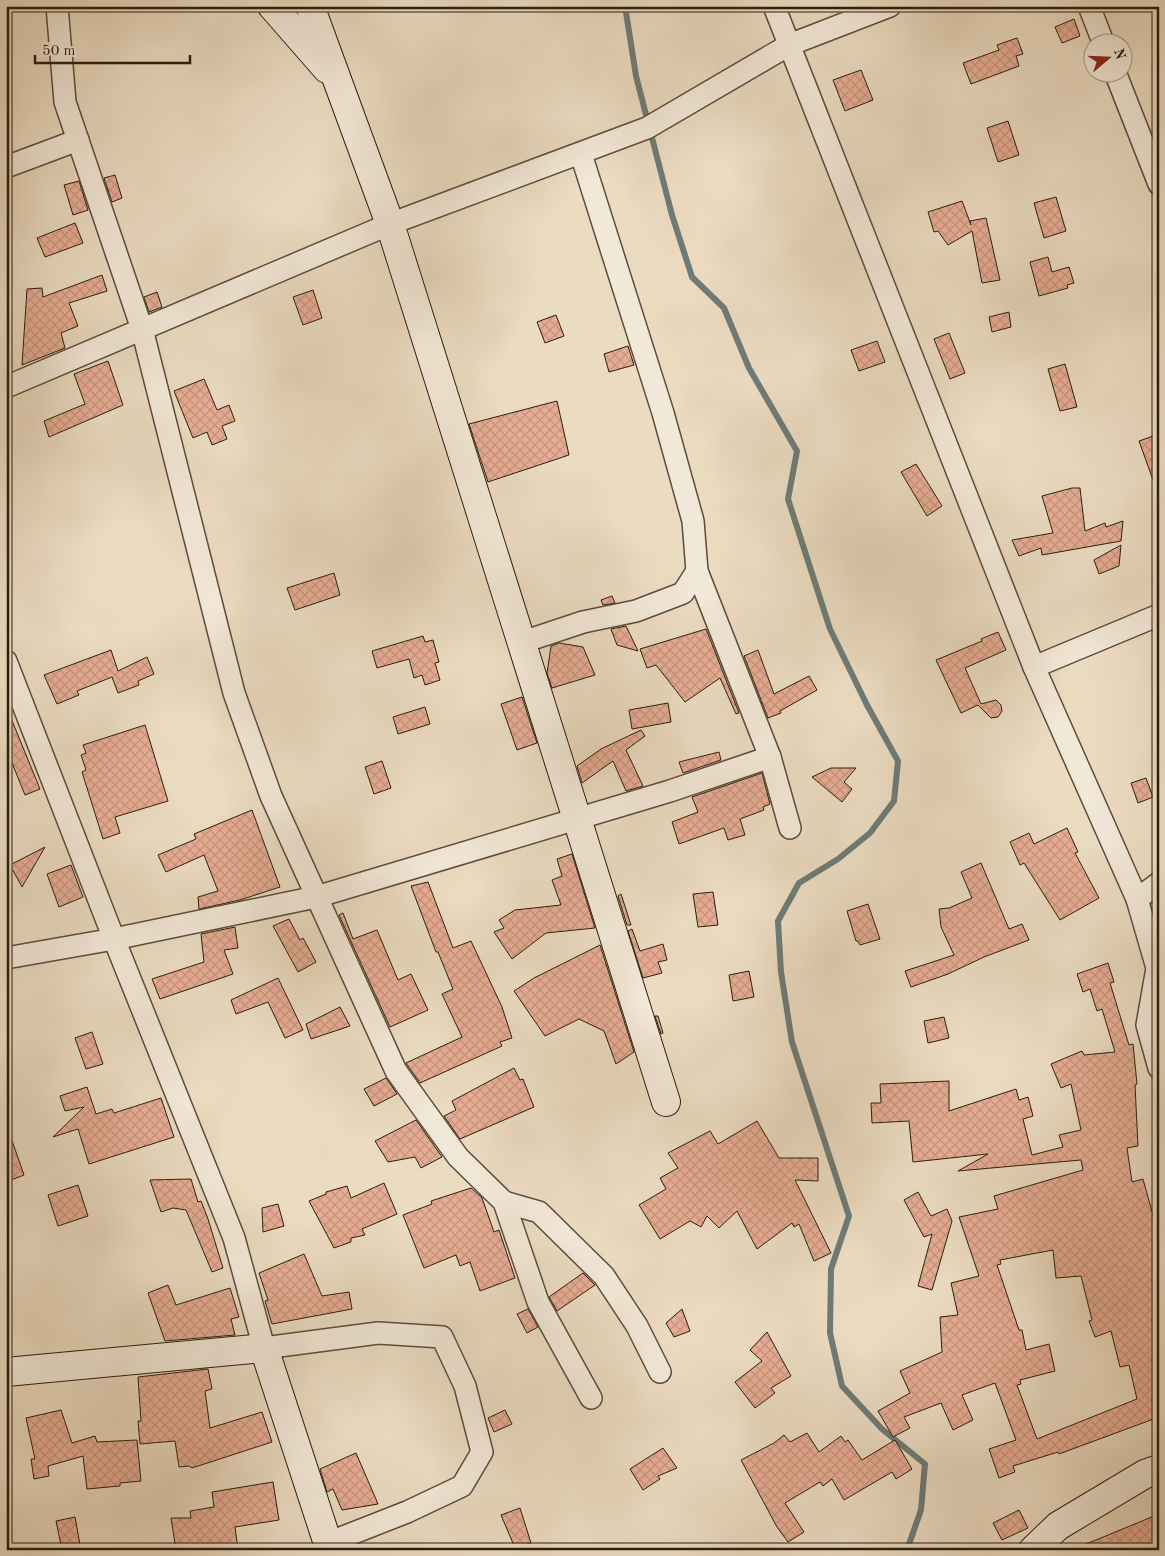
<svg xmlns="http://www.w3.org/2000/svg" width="1165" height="1556" viewBox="0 0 1165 1556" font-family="'Old Standard TT',serif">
<defs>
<pattern id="building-cross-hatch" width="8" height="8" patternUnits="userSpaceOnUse" patternTransform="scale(1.25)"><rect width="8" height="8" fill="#e7ad94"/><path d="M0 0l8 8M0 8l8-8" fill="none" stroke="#c6947e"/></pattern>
</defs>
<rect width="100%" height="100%" fill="#ebdbc1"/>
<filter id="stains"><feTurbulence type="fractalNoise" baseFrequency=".004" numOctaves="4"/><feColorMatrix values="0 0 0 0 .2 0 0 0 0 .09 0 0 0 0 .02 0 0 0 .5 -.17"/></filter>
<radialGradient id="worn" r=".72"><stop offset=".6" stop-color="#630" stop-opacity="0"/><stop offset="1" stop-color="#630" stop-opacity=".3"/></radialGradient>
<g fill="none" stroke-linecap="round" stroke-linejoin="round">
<polyline stroke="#6e7b76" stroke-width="6" points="625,6 636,76 672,215 692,277 724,308 749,368 797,451 788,499 830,629 867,705 898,761 894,801 870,833 838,859 799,883 778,921 781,972 792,1042 849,1216 831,1269 830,1333 842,1386 882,1429 925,1464 921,1510 907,1550"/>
</g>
<g fill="url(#building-cross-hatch)" stroke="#2a1e0f" fill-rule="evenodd">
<polygon points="1074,19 1080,36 1062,43 1055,27"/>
<polygon points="1017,38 1023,54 1016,56 1019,66 971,84 963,63 999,50 997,45"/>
<polygon points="861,70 873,100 845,111 833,80"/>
<polygon points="1008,121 1019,155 998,162 987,128"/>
<polygon points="115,175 122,198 112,202 104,178"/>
<polygon points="79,181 88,210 73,215 64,185"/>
<polygon points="1056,197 1066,231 1044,238 1034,203"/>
<polygon points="962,201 971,225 970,221 986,218 1000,280 982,283 972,231 948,245 938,231 934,232 928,212"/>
<polygon points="75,223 83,243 45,257 37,238"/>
<polygon points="1048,257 1052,272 1069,267 1074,283 1067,285 1068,288 1039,296 1030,262"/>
<polygon points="102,275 107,291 69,303 78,326 61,333 65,348 22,365 27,289 42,288 43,297"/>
<polygon points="313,290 322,318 303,325 293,297"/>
<polygon points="157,292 162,307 149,312 144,297"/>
<polygon points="1009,312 1011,327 992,332 989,317"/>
<polygon points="556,315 564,336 545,343 537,322"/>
<polygon points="949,333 965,373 950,379 934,339"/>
<polygon points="877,341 885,362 859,371 851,350"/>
<polygon points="628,346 634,365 609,372 604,354"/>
<polygon points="108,361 123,405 49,437 44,421 85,404 74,374"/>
<polygon points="1065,364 1077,407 1060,411 1048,369"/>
<polygon points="204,379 217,410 229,405 235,421 222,426 227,439 212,445 207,432 193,438 174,391"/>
<polygon points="557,401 569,455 488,482 469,424"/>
<polygon points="1159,434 1159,490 1157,491 1139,441"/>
<polygon points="916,464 942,506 927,516 901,472"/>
<polygon points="1072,488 1080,488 1085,531 1105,523 1106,527 1123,521 1121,541 1042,555 1041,548 1019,556 1012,540 1053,533 1042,496"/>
<polygon points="1121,545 1119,566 1099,574 1094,560"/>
<polygon points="334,573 340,595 295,610 287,588"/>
<polygon points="612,596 615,603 603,605 601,600"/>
<polygon points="626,626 638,651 617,645 611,629"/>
<polygon points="706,629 739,713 736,714 720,678 685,702 656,665 647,668 640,649"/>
<polygon points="998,632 1006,650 965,668 981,704 996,700 1001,705 1002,711 998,717 991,718 978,705 961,713 936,660 982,641 981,639"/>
<polygon points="423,636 425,642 433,640 439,662 435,663 440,680 425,685 422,675 414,678 409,659 377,668 372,651"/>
<polygon points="559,643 583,647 595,675 552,688 547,673 551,646"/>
<polygon points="111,650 118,671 147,657 154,674 138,681 139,685 118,693 112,677 77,691 79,695 57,704 44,675"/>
<polygon points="758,650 774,694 809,676 817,690 780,711 781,713 768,718 744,656"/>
<polygon points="522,697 537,743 517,750 501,704"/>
<polygon points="668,703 671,722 632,729 629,710"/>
<polygon points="6,706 40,789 25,795 6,748"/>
<polygon points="425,707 430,724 398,734 393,717"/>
<polygon points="145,725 168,801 115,817 120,833 103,839 82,772 86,770 81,755 86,753 83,745"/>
<polygon points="641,730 645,736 626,750 643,786 626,791 613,761 582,783 577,766 601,749"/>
<polygon points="719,752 721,760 683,773 679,762"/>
<polygon points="382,761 391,788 374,794 365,767"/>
<polygon points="831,768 856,768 844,782 852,789 842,802 812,777"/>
<polygon points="762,773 770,804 763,807 764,810 740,819 745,835 728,840 724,828 679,844 672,822 698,812 692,797"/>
<polygon points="1146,778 1153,797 1138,803 1131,783"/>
<polygon points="252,810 280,887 240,900 199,909 198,897 218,891 204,855 166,872 158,855 196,839 194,834"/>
<polygon points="1067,828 1078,852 1075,853 1099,898 1060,920 1024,863 1020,865 1010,842 1029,833 1034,844"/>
<polygon points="45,847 22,887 10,865"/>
<polygon points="572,854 595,928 546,933 512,959 494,932 504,928 499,920 515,910 561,905 552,880 562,876 557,859"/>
<polygon points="981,863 1009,929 1022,924 1029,940 984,957 948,974 911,987 905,971 954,955 941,927 939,909 949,908 972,898 961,872"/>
<polygon points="71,865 83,897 59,907 47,874"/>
<polygon points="428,882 453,948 471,941 502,1007 512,1038 500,1042 502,1046 420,1083 406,1063 462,1037 442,994 453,989 438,952 436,952 411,886"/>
<polygon points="713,892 718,925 698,927 693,894"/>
<polygon points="621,894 631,925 627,925 618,896"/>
<polygon points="868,904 880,939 860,945 858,941 856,941 847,911"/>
<polygon points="343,913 353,939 377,930 398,980 411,974 428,1010 390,1027 339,915"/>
<polygon points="289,919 300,940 303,938 316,962 298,972 273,926"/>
<polygon points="235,927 238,948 224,950 233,974 160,999 152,979 204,962 201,934"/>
<polygon points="632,929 640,951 663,944 667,960 658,962 662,973 643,978 628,931"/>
<polygon points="600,945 634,1052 616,1064 604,1031 579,1019 545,1036 514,991 534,978"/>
<path d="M1108,963L1114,982L1110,983L1129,1045L1133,1044L1137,1084L1135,1085L1138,1146L1127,1148L1132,1182L1143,1179L1157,1230L1154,1231L1159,1263V1417L1059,1454L1058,1452L1013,1466L1015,1472L999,1478L989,1449L1016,1440L995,1383L962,1395L973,1420L953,1430L941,1403L904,1417L910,1428L893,1437L878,1411L910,1393L900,1371L942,1352L940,1317L958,1315L951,1283L979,1276L959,1217L998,1209L994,1196L1083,1170L1081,1160L958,1171L988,1154L913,1162L909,1121L872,1123L871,1103H881L880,1084L949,1081V1111L1016,1089L1019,1100L1028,1097L1033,1116L1023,1119L1032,1155L1063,1147L1059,1135L1081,1130L1071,1084L1061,1088L1051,1064L1082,1051L1084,1055L1115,1052L1102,1009L1097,1011L1090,989L1083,992L1077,974ZM1053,1250L1056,1278L1081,1276L1092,1320L1089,1321L1095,1337L1111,1331L1120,1367L1129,1365L1137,1399L1037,1439L1017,1385L1021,1384L1020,1380L1055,1371L1049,1344L1026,1350L1022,1330H1019L997,1265L1001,1264L1000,1260Z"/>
<polygon points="749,971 754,997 733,1001 729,975"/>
<polygon points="278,978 303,1030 285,1038 268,1002 236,1014 231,1000"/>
<polygon points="340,1007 350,1026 311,1039 306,1024"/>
<polygon points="655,1016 658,1016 663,1033 661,1034"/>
<polygon points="944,1017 949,1038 928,1043 924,1021"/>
<polygon points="92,1032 103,1064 86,1069 75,1038"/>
<polygon points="514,1068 520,1080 523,1079 534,1107 460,1139 444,1116 456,1110 452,1101"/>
<polygon points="386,1078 397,1094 374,1106 364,1089"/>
<polygon points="87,1087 96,1114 112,1109 114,1113 161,1098 174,1137 89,1164 78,1129 53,1137 84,1107 65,1111 60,1096"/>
<polygon points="416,1120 442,1157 421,1168 415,1157 388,1162 375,1141"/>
<polygon points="757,1121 779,1158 818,1158 818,1181 795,1180 831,1253 814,1261 799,1224 794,1227 792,1223 757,1249 737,1211 719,1228 707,1216 701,1227 690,1221 660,1239 639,1205 666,1189 660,1178 678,1168 668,1153 710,1131 718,1144"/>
<polygon points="9,1132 24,1175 6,1182 6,1133"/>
<polygon points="191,1179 198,1202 201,1201 208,1219 223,1268 212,1272 186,1210 173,1208 161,1212 150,1180"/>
<polygon points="384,1183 397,1214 362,1229 365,1235 351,1238 351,1242 334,1248 309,1201 326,1194 326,1192 347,1186 351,1198"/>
<polygon points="78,1185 88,1216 58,1226 48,1195"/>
<polygon points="471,1188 482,1198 494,1232 499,1230 515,1278 480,1291 470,1262 460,1266 456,1255 424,1268 403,1215 432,1204 431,1201"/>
<polygon points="918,1192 931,1216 947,1209 952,1221 932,1290 918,1286 932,1234 924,1237 904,1200"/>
<polygon points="278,1204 284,1226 263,1232 262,1208"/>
<polygon points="304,1254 322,1296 349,1292 352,1309 272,1324 265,1301 268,1300 259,1273"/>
<polygon points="583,1273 595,1285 557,1311 549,1297"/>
<polygon points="168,1285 176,1305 230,1288 239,1317 231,1319 235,1335 165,1341 148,1293"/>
<polygon points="528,1309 538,1327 527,1333 517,1314"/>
<polygon points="682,1309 690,1331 674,1337 666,1323"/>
<polygon points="767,1332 791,1376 771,1388 775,1393 755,1408 735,1382 762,1361 750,1350"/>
<polygon points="208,1369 212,1389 205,1391 210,1428 262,1412 272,1442 192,1468 189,1466 179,1467 175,1441 140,1444 138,1421 141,1421 138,1377"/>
<polygon points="61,1410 72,1443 95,1436 97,1442 137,1440 141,1481 120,1483 120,1486 87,1489 83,1456 48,1466 49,1476 34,1479 31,1459 35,1459 26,1418"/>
<polygon points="505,1410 512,1424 494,1432 488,1418"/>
<polygon points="807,1433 819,1452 841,1436 845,1442 848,1440 862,1460 895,1440 912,1469 896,1479 892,1472 844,1500 832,1479 823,1486 820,1482 785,1503 804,1532 788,1542 777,1527 741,1460 774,1443 784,1435 790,1442"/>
<polygon points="663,1448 677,1468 658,1476 660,1479 643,1490 630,1469"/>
<polygon points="356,1453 378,1504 342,1510 333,1489 327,1492 320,1469"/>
<polygon points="273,1482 279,1520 235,1527 238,1550 176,1550 171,1518 191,1518 190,1511 214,1507 212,1492"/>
<polygon points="520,1508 531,1543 515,1548 501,1515"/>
<polygon points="1019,1510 1028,1528 1002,1540 993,1523"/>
<polygon points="1159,1514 1159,1550 1074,1550 1074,1549"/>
<polygon points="75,1517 81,1550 62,1550 56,1521"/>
</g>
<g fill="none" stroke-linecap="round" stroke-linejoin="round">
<g stroke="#5a4d3c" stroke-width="24">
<g id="street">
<polyline points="57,6 65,102 142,329 234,693 271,796 396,1071 458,1157 504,1202 538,1302 591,1398"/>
<polyline points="774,6 1034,667 1137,899 1157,968 1147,1025 1159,1068"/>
<polyline points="1089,6 1103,42"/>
<polyline points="1115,72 1159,184"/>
<polyline points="581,154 663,413 693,521 697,571 770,757 790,828"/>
<polyline points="6,167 78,140"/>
<polyline points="6,387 390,224 647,128 789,45 890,6"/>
<polyline points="523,642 583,622 636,611 683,593 697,571"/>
<polyline points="6,661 114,939 234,1238 264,1348 378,1333 442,1337 465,1386 482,1452 462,1486 407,1512 328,1543"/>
<polyline points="1034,667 1159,615"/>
<polyline points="1137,899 1159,883"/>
<polyline points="6,958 114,939 316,897 670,791 770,757"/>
<polyline points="504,1202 539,1212 604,1276 637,1326 660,1372"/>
</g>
</g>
<g stroke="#2a1e0f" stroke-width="30">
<g id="secondary">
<polyline points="272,6 327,69"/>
<polyline points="310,6 390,224 666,1102"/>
<polyline points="6,1372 264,1348 330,1550"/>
<polyline points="1033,1550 1058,1526 1145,1474 1159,1469"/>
</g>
</g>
<use href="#street" stroke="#f2e8d7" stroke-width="21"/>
<use href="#secondary" stroke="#f2e8d7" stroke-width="28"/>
</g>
<rect width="1165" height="1556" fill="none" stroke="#ebdbc1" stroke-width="25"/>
<rect x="8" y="8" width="1150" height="1541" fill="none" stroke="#2a1e0f" stroke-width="2.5"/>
<rect x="12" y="12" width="1140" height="1531" fill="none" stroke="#2a1e0f"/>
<g transform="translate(1108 58) rotate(71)"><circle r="24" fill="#f2e8d7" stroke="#a29787"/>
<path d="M0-4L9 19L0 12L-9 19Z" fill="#8f2418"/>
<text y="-8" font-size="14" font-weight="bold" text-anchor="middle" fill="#2a1e0f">N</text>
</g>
<path d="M35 55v8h155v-8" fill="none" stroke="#2a1e0f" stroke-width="2.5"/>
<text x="42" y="55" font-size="15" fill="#2a1e0f" stroke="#f2e8d7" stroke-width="4" paint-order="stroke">50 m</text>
<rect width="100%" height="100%" filter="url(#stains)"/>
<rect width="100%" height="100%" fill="url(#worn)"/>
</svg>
